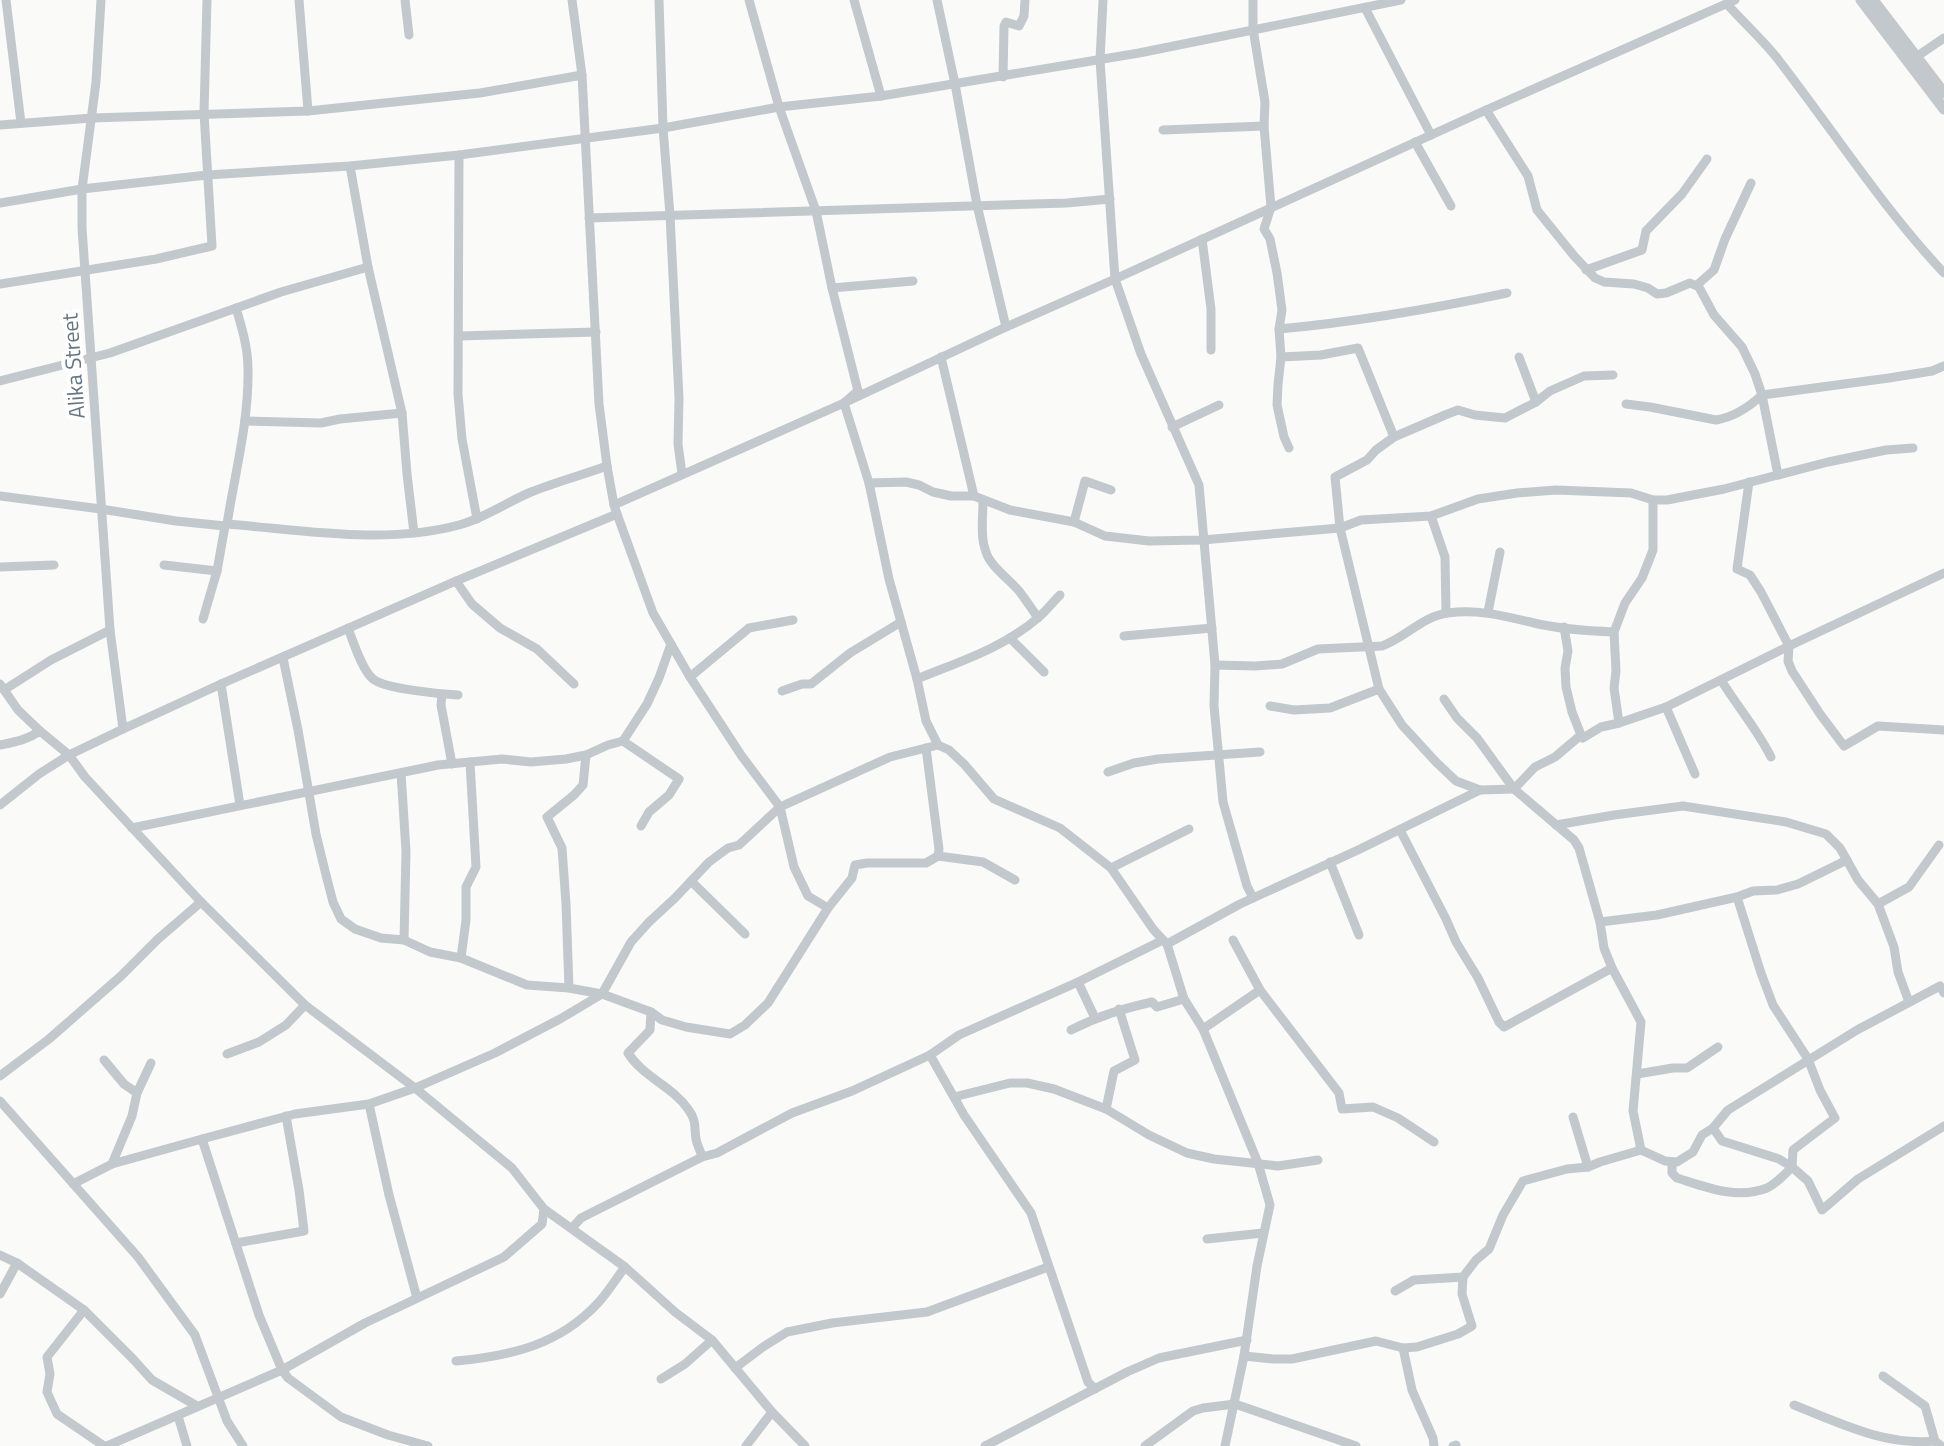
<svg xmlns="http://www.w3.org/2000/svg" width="1944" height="1446" viewBox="0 0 1944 1446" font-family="'Titillium Web',sans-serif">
<rect width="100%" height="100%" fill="#fafaf8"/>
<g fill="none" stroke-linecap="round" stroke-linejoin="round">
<g stroke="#c3c8cc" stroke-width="9">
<polyline points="6,0 21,123"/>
<polyline points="101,0 96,82 82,189 82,228 110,630 123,729"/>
<polyline points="299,0 308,111"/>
<polyline points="405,0 409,35"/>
<polyline points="572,0 582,75 599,404 607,466 614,505"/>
<polyline points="659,0 663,128 670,215 679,398 678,444 682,474"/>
<polyline points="749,0 779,107 816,211 832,288 858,391 844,403 869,483 889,579 917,679 926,721 938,745 949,750 964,764 994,799 1060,828 1111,868 1153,929 1163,940"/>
<polyline points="854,0 881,96"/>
<polyline points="937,0 955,84 977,205 1006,327"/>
<polyline points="1103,0 1100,60 1115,279 1141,354 1199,485 1215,665 1214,706 1223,802 1247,886 1253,898"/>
<polyline points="1253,0 1253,29 1265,102 1264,126 1271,207 1264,229 1270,239 1277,273 1282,310 1279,329 1281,357 1278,384 1277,405 1284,437 1289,448"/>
<path d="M1727,4C1743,22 1762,39 1777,58C1833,130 1882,207 1944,273"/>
<polyline points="1365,8 1431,135"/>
<polyline points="1916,57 1944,38"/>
<polyline points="1003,77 1004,26 1006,22 1019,26 1024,16 1025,0"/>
<polyline points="1486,110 1528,176 1537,210 1575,257 1595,278 1604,282 1634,284 1648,288 1657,294 1666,293 1690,283 1699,287 1714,315 1742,347 1755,374 1762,395 1778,475"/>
<polyline points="0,125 92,118 308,111 480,93 582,75"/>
<polyline points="1163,130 1264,126"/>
<polyline points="1415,142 1451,206"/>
<polyline points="459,155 458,394 462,439 477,519"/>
<polyline points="350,166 368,267 402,413 407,474 414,533"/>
<polyline points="0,203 82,189 207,175 350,166 459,155 663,128 779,107 881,96 1139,53 1401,0"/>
<polyline points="589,218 1067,203 1110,199"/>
<polyline points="1202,239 1211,309 1211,350"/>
<polyline points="1586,270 1642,250 1646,231 1682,194 1707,159"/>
<polyline points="0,284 156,259 212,246 204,113 207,0"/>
<polyline points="1697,285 1714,270 1725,239 1751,183"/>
<polyline points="832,288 913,281"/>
<path d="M1279,329C1356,322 1431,309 1507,293"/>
<polyline points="459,336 596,332"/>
<polyline points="941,357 974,496"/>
<polyline points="1281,357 1321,355 1358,348 1394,437"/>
<polyline points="1519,357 1536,402"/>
<polyline points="0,381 110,353 281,292 368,267"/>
<path d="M1626,404L1650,407L1716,420C1734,417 1748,408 1762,395L1889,378L1932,371L1944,366"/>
<polyline points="245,421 321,423 340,419 402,413"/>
<polyline points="1172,427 1219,405"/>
<polyline points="1749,482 1737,569 1750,575 1761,592 1789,646 1788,661 1792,671 1820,714 1844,746 1878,726 1944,730"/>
<polyline points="869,483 906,482 919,485 933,492 951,496 974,496 1010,510 1074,522 1105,536 1149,541 1202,540 1340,528 1361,520 1431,516 1478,499 1517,493 1556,490 1631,493 1653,500 1667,500 1724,489 1828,462 1886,450 1913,448"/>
<path d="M0,496L101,509L176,521L225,526L227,524C303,530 384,545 459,525C485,518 507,502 531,492C556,482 582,475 607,466"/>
<path d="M983,500C983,517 980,537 986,552C990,566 1010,580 1019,591C1026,600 1032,609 1038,618"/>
<polyline points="617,514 653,613 690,677 741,755 780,807 794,867 808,896 828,908 852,878 855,865 867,863 926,863 938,856 939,849 926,748"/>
<polyline points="1431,516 1445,557 1446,613"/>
<polyline points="1074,522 1085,481 1111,490"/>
<path d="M227,524C235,473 249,421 248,369C248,348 242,328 236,308"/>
<polyline points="164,565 217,571"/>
<polyline points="0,567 54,565"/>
<polyline points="456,581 472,604 500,628 537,649 574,684"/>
<polyline points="1488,612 1500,552"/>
<polyline points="203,619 217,571 225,526"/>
<polyline points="1564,627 1568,651 1565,668 1566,687 1572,712 1581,735"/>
<path d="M348,628C353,641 362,670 373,679C385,689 441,694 458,695"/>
<polyline points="1124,636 1212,628"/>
<polyline points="1010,638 1044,672"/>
<polyline points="283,658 298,730 316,834 325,871 333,902 341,919 355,929 381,938 404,940 430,952 461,958 527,985 569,988 602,994 651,1012 662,1020 686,1027 730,1034 745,1025 768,1003 828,908"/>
<path d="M1215,665L1255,666L1282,664L1318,649L1382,646C1405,638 1423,616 1448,613C1479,609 1504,616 1534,623C1560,629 1587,631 1614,632"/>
<polyline points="690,677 749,628 793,620"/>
<path d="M917,679C958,662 1004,648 1039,617C1046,611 1053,602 1060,595"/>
<path d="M1721,680C1737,706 1757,729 1771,757"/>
<polyline points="0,684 18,710 40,731"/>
<polyline points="221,684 240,805"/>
<polyline points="4,690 51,660 110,630"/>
<polyline points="782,691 802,684 811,684 850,653 901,622"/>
<polyline points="442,694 441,705 452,764"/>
<polyline points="1444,699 1457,718 1477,738 1514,789 1574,840 1579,848 1600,922 1604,948 1612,968 1641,1022 1633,1111 1641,1150 1665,1161 1677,1162 1693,1152 1702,1135 1713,1128 1728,1110 1857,1030 1940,986 1944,993"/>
<polyline points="1270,706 1294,710 1330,708 1379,689"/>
<polyline points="1666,707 1695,774"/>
<polyline points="1619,723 1614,688 1616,671 1614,632 1625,603 1642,578 1653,550 1653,500"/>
<polyline points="623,741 679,779 669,795 649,812 641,826"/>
<path d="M0,745C15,742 27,740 40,731L69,755L85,777L201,902L305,1005L415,1088L512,1168L544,1209L625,1267L675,1312L712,1340L772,1412L805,1446"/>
<polyline points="1108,772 1134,763 1158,759 1260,752"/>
<polyline points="401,773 406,851 404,940"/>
<polyline points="1480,790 1456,781 1436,762 1402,725 1379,689 1340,528 1335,477 1367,460 1376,450 1394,437 1445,415 1458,410 1475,415 1505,418 1536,402 1550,391 1584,376 1613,375"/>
<polyline points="0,805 39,774 69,755 123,729 221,684 456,581 617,514 614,505 844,403 1006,327 1115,279 1486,110 1735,0"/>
<polyline points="1556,825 1614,815 1683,806 1786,822 1826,834 1840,848 1858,880 1878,904 1894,947 1898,972 1909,1002"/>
<polyline points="132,828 438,765 502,759 531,762 566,759 586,755 608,745 623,741 647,704 659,678 671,644"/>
<polyline points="1400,830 1446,919 1456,942 1478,978 1499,1022 1504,1027 1612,968"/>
<polyline points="938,856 983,862 1015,880"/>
<polyline points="1330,862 1359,935"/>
<polyline points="1111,868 1189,829"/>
<polyline points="691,881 745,934"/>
<polyline points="1878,904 1909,887 1939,845"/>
<polyline points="1600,922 1657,915 1737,897 1753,891 1777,890 1798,884 1847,860"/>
<polyline points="1233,940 1260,990"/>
<polyline points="1167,944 1184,999 1203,1029 1258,1163 1270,1205 1257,1266 1244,1356 1225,1446"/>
<polyline points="461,958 466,920 466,887 476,867 470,762"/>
<polyline points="1078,982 1095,1018"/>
<polyline points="569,988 566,904 562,848 547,817 574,795 583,785 586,755"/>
<path d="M651,1012L650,1030L628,1053C643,1077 672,1086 688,1109C697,1121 694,1127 696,1139C697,1145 701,1152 702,1157"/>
<polyline points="1203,1029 1260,990 1339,1093 1342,1109 1373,1107 1398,1118 1434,1142"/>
<path d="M1071,1030C1098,1016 1122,1009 1152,1002L1157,1007L1184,999"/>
<polyline points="227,1054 259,1042 286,1025 305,1005"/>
<polyline points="930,1055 964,1115 1031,1213 1088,1382 1095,1389"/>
<polyline points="104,1060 124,1084 137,1093 132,1116 112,1164"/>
<polyline points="1637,1074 1673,1068 1687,1068 1718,1047"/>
<polyline points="0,1076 49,1039 121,976 158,939 201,902"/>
<polyline points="137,1093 151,1063"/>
<polyline points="954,1097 1010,1083 1027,1083 1054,1089 1106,1109 1149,1135 1187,1153 1214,1159 1278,1166 1318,1160"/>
<polyline points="0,1101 138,1257 195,1335 227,1421 243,1446"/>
<polyline points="369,1104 389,1195 417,1298"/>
<polyline points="1106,1109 1114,1071 1135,1060 1119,1009"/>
<polyline points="1573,1117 1588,1167"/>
<polyline points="1713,1128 1722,1141 1779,1159 1792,1167 1808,1181 1822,1210 1858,1179 1944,1126"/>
<polyline points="202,1139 259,1315 282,1370 288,1378 341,1417 388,1435 428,1446"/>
<path d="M1672,1162V1173L1677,1178C1706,1187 1737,1200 1767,1188C1776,1184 1785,1174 1792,1167L1793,1150L1835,1118L1820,1090L1808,1059L1773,1005L1761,973L1737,897"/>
<polyline points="73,1184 112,1164 202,1139 295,1114 369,1104 415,1088 495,1053 560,1019 602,994 631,942 649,922 675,898 709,862 728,848 739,845 780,807 890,757 938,745"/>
<polyline points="572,1228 581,1218 702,1157 717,1153 792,1113 852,1091 930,1055 959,1035 1078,982 1163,940 1167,944 1240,904 1358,850 1480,790 1514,789 1535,767 1555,757 1581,735 1583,738 1601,727 1619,723 1666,707 1789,646 1944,573"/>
<polyline points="1207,1239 1263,1233"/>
<polyline points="236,1243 304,1231 299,1190 286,1116"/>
<polyline points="0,1255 17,1263 84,1310 133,1359 152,1380 197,1406"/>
<polyline points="1395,1291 1414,1280 1463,1277"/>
<polyline points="0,1294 17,1263"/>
<polyline points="84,1310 47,1357 50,1374 47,1392 57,1414 104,1446"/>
<polyline points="1403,1348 1412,1390 1433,1438 1434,1446"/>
<polyline points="1244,1356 1273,1359 1292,1359 1376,1341 1403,1348 1417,1347 1458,1334 1472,1326 1462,1294 1463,1277 1476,1260 1489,1249 1503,1215 1523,1181 1567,1169 1588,1167 1600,1162 1641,1150"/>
<path d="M456,1361C511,1356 559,1345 598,1303C608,1292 616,1279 625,1267"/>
<polyline points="735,1368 763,1347 787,1332 832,1323 927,1312 1048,1267"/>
<polyline points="1883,1376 1925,1406 1935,1441 1941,1446"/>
<polyline points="661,1379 685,1364 712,1340"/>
<path d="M1794,1405C1840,1423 1885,1446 1935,1441"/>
<polyline points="178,1416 187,1446"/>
<polyline points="107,1446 282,1370 365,1323 504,1257 542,1224 544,1209"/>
<polyline points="746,1446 772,1412"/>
<polyline points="985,1446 1127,1372 1159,1358 1247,1340"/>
<polyline points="1145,1446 1193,1411 1203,1408 1235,1404 1356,1446"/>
<polyline points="1453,1446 1456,1445"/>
</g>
<g stroke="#c3c8cc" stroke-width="11">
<polyline points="1861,0 1944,109"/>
<polyline points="1873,0 1944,93"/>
</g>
</g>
<g text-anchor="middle" stroke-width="8" stroke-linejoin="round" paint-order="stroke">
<g font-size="22" fill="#657683" stroke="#fff">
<text transform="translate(73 366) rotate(-94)" y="8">Alika Street</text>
</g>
</g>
</svg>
